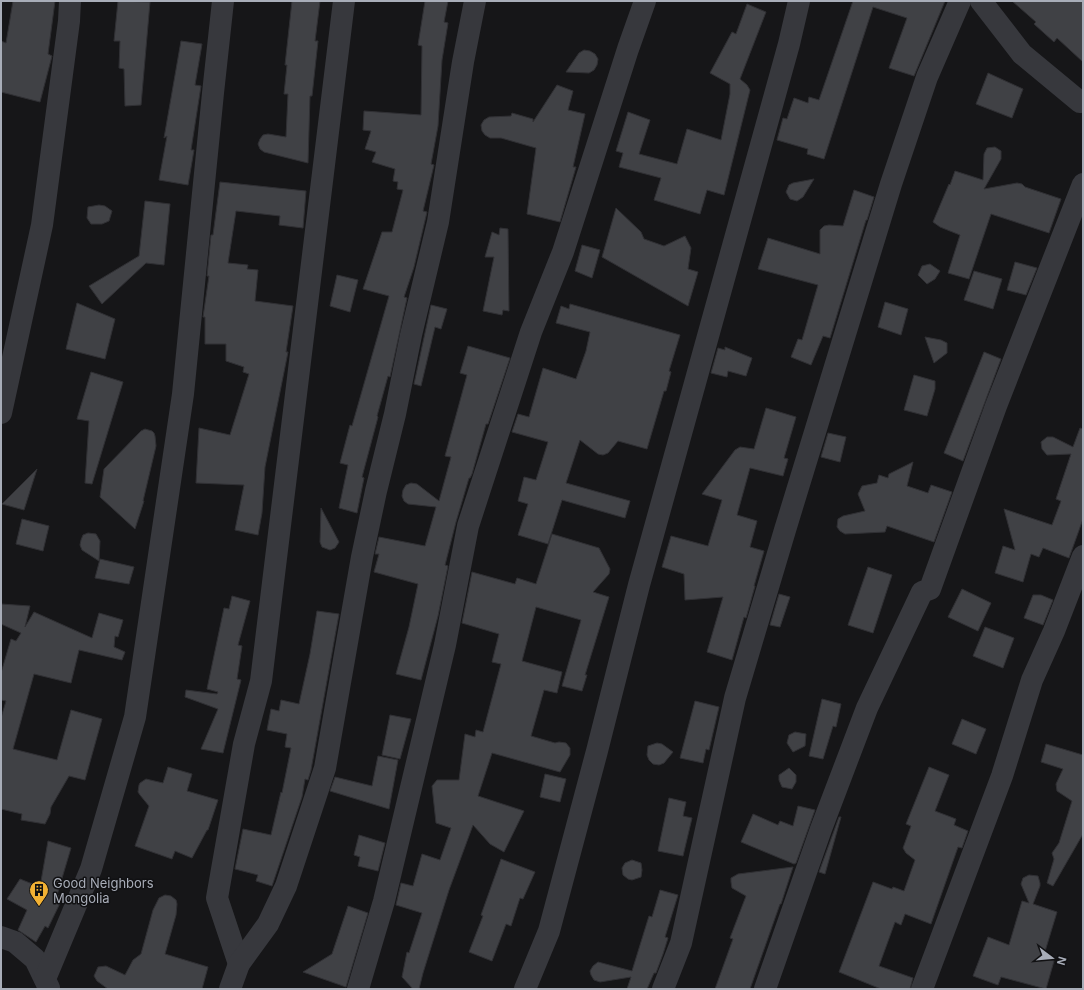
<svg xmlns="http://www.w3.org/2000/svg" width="1084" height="990" viewBox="0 0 1084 990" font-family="Inter,sans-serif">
<rect width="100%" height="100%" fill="#161618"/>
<g fill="#404145" stroke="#303034">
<polygon points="13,1 55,1 48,54 52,56 40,102 1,92 1,41 6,43"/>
<polygon points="118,1 150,2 141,105 125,106 124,69 119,68 120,41 114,41"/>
<polygon points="292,1 320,1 315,41 318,41 312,96 310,96 308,163 264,152 260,149 258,144 260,139 263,135 268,134 286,137 288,94 284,94 287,65 285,65"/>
<polygon points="425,1 448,1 444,22 448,23 442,60 438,126 431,164 434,165 423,211 427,212 414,267 404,297 407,298 390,377 388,376 377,416 378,417 362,477 364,478 357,513 339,508 348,465 340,463 350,425 352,426 389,296 363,289 382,232 392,232 403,190 397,189 398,182 393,181 395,169 372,162 376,152 365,149 371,131 363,130 364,111 421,115 422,46 418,45"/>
<polygon points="853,1 945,1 914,76 889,68 907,18 873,7 824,159 807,154 808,149 777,140 783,118 787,119 794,98 808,103 809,97 819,100"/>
<polygon points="1012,1 1083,1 1083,62 1057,38 1054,42 1034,24 1036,22"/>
<polygon points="747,4 766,12 740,79 747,85 750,90 749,94 724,195 707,190 700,214 654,200 661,178 619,167 623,153 616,151 628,112 650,120 639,154 677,164 687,129 721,140 730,94 730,84 710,73 732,32 736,34"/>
<polygon points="181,41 202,44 195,85 201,86 191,150 194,150 188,185 159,180 167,136 164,138"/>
<polygon points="584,50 590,51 595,54 598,59 597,65 594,70 589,73 566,72 579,53"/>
<polygon points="988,73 1023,89 1012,118 976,104"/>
<polygon points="557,85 573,91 568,110 585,114 573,167 576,167 560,222 527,214 536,148 501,138 490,138 485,135 482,131 481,125 484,120 489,117 511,116 512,113 533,119 533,122"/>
<polygon points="995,147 1001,151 1001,159 984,189 1017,183 1022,184 1025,187 1061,199 1049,233 991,214 969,279 948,273 960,235 940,227 933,222 949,184 950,185 955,171 983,180 984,154 987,148"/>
<polygon points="814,179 803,197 797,201 790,199 786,192 789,185 793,183"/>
<polygon points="220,182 306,191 303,228 279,225 280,216 236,211 228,263 248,265 247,269 258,270 255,301 293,306 286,352 288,352 265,467 262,513 258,535 235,530 244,485 196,483 199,428 230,435 249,374 243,372 244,367 226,361 226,344 205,344 205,317 203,317 209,276 207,276 211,235 213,235"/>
<polygon points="854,190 874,197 867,220 866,220 830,338 823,336 811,365 791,357 798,339 802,340 818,285 758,269 768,238 820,254 820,230 824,226 829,225 843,226"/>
<polygon points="145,201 170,204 164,265 146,263 102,304 89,286 139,256"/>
<polygon points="99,205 105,206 112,211 109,221 102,224 91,224 87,218 88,207"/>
<polygon points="616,208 641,232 644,239 664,246 685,236 691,248 688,269 698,272 688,306 602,257"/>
<polygon points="500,228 508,229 509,311 503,310 502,315 483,311 494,257 485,257 492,232 499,235"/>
<polygon points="582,245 600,250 592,278 575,271"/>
<polygon points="1015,262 1037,268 1026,295 1007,290"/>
<polygon points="930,264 940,271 935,279 927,284 918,275 922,266"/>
<polygon points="974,271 1002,279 993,309 964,300"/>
<polygon points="337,275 358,280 350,312 330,306"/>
<polygon points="885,302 908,309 901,335 878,327"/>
<polygon points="77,303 115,319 105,359 66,349"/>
<polygon points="570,304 680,335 669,371 671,372 666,391 664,391 647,449 618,441 608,453 603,455 598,454 580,440 566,483 630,501 625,518 562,500 548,544 518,535 528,504 518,501 524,477 536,480 548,442 512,432 518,414 529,417 543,368 576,379 586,351 590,332 556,323 561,306 569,309"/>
<polygon points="431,305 447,309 441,329 435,327 421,386 414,384"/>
<polygon points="925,337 941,340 947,343 947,353 934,363"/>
<polygon points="468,346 510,358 488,424 486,424 472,474 470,478 469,478 456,522 445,565 448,566 438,616 421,680 396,674 409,627 418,584 374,572 379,554 375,554 379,537 425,546 436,507 408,504 404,501 402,496 403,490 406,485 411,483 417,484 439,501 451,457 445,456 467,375 460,373"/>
<polygon points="725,347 752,358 746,376 728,371 727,377 711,373 718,348 725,350"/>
<polygon points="984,352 1001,359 963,461 944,453"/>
<polygon points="91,372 123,382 92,484 85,483 89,421 77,419"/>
<polygon points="914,375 935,381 935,389 927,416 904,410"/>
<polygon points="766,408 796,417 784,458 788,459 783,476 750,468 737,515 757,521 750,547 764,551 754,586 755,586 746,618 744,617 732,660 707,652 723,597 685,600 684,574 662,567 671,536 708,546 722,500 702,494 735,450 740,447 754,449"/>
<polygon points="1080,428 1083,429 1083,519 1069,558 1043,548 1039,557 1031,554 1023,582 995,573 1003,546 1015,550 1004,509 1052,525 1061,501 1056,499 1071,454 1047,455 1042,449 1041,442 1047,437 1053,437 1073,447"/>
<polygon points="145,429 152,431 154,433 155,436 156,446 143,501 144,501 135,529 100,497 104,469 141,431"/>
<polygon points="828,433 846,437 840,462 821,457"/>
<polygon points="913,462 907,486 928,493 931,485 952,492 934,542 887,526 885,532 845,534 840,531 837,527 838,519 843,516 865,511 858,494 862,486 877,483 879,475 888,478 889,474"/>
<polygon points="37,469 24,510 2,504"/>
<polygon points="321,508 339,542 335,548 330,550 322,547 320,542"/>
<polygon points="22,519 49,526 43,551 16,544"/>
<polygon points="88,533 96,534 100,541 99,561 82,550 80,545 81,540 83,535"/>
<polygon points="552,534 599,548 610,569 609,574 593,592 609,597 585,675 587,675 582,691 562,686 581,620 536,607 522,661 562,672 557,693 544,690 531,736 555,743 559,742 566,743 570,748 570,755 560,772 492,753 478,796 524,811 504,852 490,844 473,825 449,890 423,973 419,989 413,989 402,977 407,952 409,953 422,913 396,905 401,883 413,886 422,854 440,860 451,828 436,823 432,786 437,780 459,780 465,734 475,737 476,730 483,732 501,664 492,662 499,634 462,623 472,572 515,584 517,578 536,584"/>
<polygon points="100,559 134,567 129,584 95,578"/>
<polygon points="868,567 892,575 873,633 848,625"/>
<polygon points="962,589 991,603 978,631 948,617"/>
<polygon points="779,594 790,597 780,627 770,625"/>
<polygon points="1033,595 1041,595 1053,600 1043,625 1024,618"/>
<polygon points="232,596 250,601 238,645 242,646 237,679 241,680 223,753 201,749 218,709 185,697 186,690 217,694 218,692 207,689 224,608 229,609"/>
<polygon points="1,604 30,606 25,627 34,612 92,638 99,613 123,620 118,637 115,636 114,647 125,652 122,660 79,650 71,683 34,674 13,749 57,760 71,710 102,719 85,780 69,776 51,807 50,814 45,824 21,820 22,814 1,809 1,718 6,701 1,700 1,673 11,639 16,641 21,633 1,624"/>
<polygon points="317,611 339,614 311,770 308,780 305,779 302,797 272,886 256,881 258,875 235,869 243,829 271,835 281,792 282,793 291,748 285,747 287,734 267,730 271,709 279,711 281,700 299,704 310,654"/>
<polygon points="985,627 1014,638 1003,668 973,656"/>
<polygon points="822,699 841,704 836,727 833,726 823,759 809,756"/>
<polygon points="695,701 719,707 709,750 706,749 703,763 680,758"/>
<polygon points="390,715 411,719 400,759 382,755"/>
<polygon points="962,719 986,729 976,754 952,744"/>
<polygon points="795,732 806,734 805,746 793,752 787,743 789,735"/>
<polygon points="657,743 662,744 673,752 664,763 659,765 653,764 649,760 647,755 648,746"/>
<polygon points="1046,744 1083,755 1083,834 1053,886 1047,883 1054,859 1052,853 1059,843 1072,801 1057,791 1056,784 1063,769 1041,762"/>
<polygon points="378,756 398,760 389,809 330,791 335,777 372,786"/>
<polygon points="168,767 192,774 187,791 218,800 208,830 207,830 192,858 175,851 172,859 135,846 149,806 140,795 138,792 139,785 140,783 146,779 163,783"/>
<polygon points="929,767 949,775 935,811 956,819 954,825 968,831 962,848 958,847 931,924 905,914 901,925 895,922 879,966 913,978 910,989 881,989 839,972 873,882 892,889 893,887 904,891 915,860 906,853 903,848 911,826 906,824"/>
<polygon points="789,768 796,775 796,782 792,789 782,787 779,780 779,775"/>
<polygon points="545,774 566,779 560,802 540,797"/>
<polygon points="669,798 686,802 683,816 692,818 683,856 658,851"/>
<polygon points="798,806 815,810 796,863 794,864 741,842 753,814 778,825 780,821 793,826"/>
<polygon points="839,817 841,817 825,874 819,872"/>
<polygon points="359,835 385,843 378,871 358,866 360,857 354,855"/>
<polygon points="48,841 71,848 57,895 63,897 48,928 45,926 36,942 18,930 27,910 7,899 20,879 40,887"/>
<polygon points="501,859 535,872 523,899 520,898 511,926 506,924 492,961 469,952 483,916 481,915"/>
<polygon points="632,860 641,863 642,870 641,877 632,880 628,879 623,875 622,868 625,863"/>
<polygon points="793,867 781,904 780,904 750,989 715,989 733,939 730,938 746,896 732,888 731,882 731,878 738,874"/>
<polygon points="1029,875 1038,876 1040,883 1040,886 1033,904 1057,912 1043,958 1054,961 1046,989 1001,977 998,985 973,976 988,937 1009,945 1022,901 1029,903 1021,884 1023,878"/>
<polygon points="660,890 678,895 665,937 668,938 663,954 656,973 654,973 647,989 627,989 631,977 600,982 594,980 591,975 590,971 593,966 598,962 632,971 649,916 652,917"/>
<polygon points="165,895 171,896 176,900 177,904 176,915 165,954 208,967 202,989 108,989 97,981 94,976 98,967 106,966 125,975 133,960 141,954 153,910 159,898"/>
<polygon points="348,906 368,913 346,987 303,972 332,954"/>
</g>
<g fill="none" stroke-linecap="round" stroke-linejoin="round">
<g stroke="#37383d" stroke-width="22">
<polyline points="981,1 1022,54 1080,102"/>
<polyline points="1,413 42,225 69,21 70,1"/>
<polyline points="1,937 15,942 35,959 49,988"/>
<polyline points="239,964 217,898 244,744 261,681 344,1"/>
<polyline points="45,979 91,869 135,717 183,394 213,93 223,1"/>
<polyline points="230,989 239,964 268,924 286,886 325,768 362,557 376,491 395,414 411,335 438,222 463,62 475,1"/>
<polyline points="358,989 384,901 445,645 468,526 531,332 563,252 628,49 645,1"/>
<polyline points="525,989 549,931 597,751 639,585 789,44 799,1"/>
<polyline points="663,989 681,943 735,698 785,530 891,184 927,77 960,1"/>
<polyline points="765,989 821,829 867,708 922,592 930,589 996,406 1083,184"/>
<polyline points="922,989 1002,776 1032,680 1054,631 1083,556"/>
</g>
</g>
<defs>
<g id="building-pin" transform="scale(1)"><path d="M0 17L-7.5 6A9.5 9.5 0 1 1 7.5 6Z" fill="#f2b134" stroke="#111113"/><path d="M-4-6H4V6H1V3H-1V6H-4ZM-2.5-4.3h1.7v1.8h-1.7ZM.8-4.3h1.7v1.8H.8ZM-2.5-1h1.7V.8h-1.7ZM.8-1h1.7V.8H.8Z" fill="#111"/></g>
</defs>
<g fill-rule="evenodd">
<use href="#building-pin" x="39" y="890"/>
</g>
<g text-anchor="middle" stroke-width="3" stroke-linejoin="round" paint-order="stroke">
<g font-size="13" fill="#a8adb8" stroke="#111113" text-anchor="start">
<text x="53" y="888">Good Neighbors<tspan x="53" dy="15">Mongolia</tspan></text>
</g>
</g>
<rect width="1084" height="990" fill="none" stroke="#a8adb8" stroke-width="4"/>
<g transform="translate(1052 958) rotate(106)" stroke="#111113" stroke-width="3" paint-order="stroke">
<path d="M0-3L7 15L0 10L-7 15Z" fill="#a8adb8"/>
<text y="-6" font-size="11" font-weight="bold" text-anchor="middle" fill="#a8adb8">N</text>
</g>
</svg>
